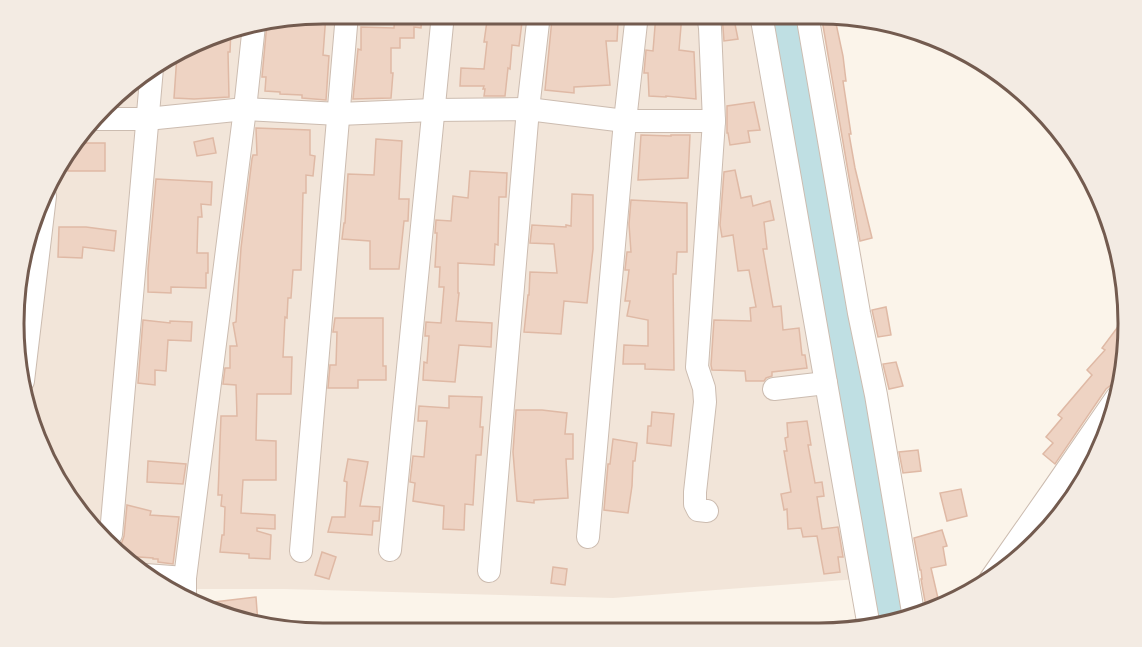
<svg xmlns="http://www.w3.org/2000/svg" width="1142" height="647" viewBox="0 0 1142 647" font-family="'Space Grotesk',sans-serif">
<rect width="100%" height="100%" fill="#fbf4ea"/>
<polygon fill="#f2e5d9" points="324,14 766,14 857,579 613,598 284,589 167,589 152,581 78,512 30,423 14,324 24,243 66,151 135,77 224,30"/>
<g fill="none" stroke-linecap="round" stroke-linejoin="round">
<polyline stroke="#bfdfe3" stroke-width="18" points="1074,499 1077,493"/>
<polyline stroke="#bfdfe3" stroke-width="32" points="780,14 896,621"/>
</g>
<g fill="#eed3c3" stroke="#dfb9a5" stroke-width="1.5">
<polygon points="326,14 323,55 329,56 326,100 302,98 302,95 280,94 280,92 265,91 266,77 262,77 267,23"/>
<polygon points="395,14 422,14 421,28 414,27 414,38 400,38 400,48 391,48 391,73 393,73 391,98 353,99 358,49 361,50 361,27 394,28"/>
<polygon points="488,14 523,14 519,46 512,45 510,69 508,68 505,96 484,96 485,89 483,89 484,86 460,86 461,68 484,69 487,42 484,42"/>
<polygon points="656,14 682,14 679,50 694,52 696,99 666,96 666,97 649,96 648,73 644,73 646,50 653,51"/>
<polygon points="722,14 733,14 738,39 724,41"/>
<polygon points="821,14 834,14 843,56 846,81 843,81 851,134 849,134 855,168 872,238 860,241"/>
<polygon points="552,19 618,22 617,41 606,41 610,85 574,87 574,93 545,90"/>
<polygon points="231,29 230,52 228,52 229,97 194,99 174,98 177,55 224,30"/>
<polygon points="754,102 760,130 748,131 750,142 730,145 728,133 727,133 727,106"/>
<polygon points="256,128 310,130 310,155 315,156 313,176 306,175 306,193 303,193 301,270 293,270 291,298 288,298 287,318 285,317 283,357 292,357 291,394 257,394 256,440 276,441 276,480 243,480 241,513 275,515 275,529 257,528 257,531 271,535 270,559 249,558 249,554 220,552 222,535 224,535 225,507 221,506 222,495 218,495 221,416 237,416 236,385 223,384 225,368 230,368 230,346 237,346 233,323 236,322 241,248 252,159 253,155 257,155"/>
<polygon points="641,135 671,136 671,135 690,135 688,178 638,180"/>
<polygon points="213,138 216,153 197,156 194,142"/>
<polygon points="376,139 402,141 399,199 409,199 408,221 404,221 399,269 370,269 370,241 342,239 344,223 345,223 348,174 374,175"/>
<polygon points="74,143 105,143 105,171 68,171 68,149"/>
<polygon points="735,170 741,198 751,196 753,206 770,201 774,220 764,222 767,249 763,249 773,307 781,306 783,330 799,328 802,355 805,355 807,368 772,372 772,376 766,378 764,381 746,381 745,371 712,370 711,365 714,320 751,321 750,308 756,307 749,270 738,271 733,235 722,237 720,225 724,172"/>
<polygon points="470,171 507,173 506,197 499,197 498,245 495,244 494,265 458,263 458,293 459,293 456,321 492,323 491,347 459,345 455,382 423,380 424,362 427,363 429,336 425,336 426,322 441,323 444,287 439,287 440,267 435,267 437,233 435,233 436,220 451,221 453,196 468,198"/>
<polygon points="156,179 212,182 211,205 201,204 202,217 198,217 197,253 208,253 208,273 206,273 206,288 171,287 171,293 148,292 148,269"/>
<polygon points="572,194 593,195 593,249 587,303 564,301 561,334 524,332 528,295 529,295 530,272 557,273 554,244 530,243 532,225 566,227 566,225 571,226"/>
<polygon points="631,200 687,203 687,252 677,252 676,274 673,274 674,370 645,369 645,364 623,364 624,345 648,346 648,320 627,316 630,301 625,301 629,270 625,270 627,252 631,252 629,224"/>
<polygon points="59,227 86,227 116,231 114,251 83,247 82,258 58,257"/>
<polygon points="886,307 891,335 878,337 872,310"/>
<polygon points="335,318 383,318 383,366 386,366 386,380 358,380 358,388 328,388 330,365 336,365 337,332 333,332"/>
<polygon points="143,320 170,323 170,321 192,322 191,341 168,340 166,371 155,370 155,385 138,383"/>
<polygon points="1123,320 1123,376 1116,384 1111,385 1106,389 1055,464 1043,454 1053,443 1046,437 1062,418 1058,415 1092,375 1087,370 1105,350 1102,348"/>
<polygon points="896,362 903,386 889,389 883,364"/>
<polygon points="449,396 482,397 480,427 483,427 481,455 476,455 473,505 465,504 464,530 443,529 444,506 413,501 415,483 410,482 413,456 424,457 427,421 418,421 419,406 449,408"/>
<polygon points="516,410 542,410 567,413 565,434 573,434 573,459 566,459 568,498 534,500 534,503 517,501 513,452"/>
<polygon points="652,412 674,414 671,446 647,443 648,426 651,426"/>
<polygon points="807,421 811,445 808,445 815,483 822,482 824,496 817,497 822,529 838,527 843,557 838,557 840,572 824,574 817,536 803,537 801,528 788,529 787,509 784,510 781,494 791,492 784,451 787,451 785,438 788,437 787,423"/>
<polygon points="613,439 637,443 635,461 633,461 632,486 628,513 604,510 608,464 610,464"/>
<polygon points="918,450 921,471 903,473 899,452"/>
<polygon points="348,459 368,462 360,506 380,507 379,521 373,521 372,535 328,532 332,517 345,517 347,482 344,481"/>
<polygon points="148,461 186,464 183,484 147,482"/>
<polygon points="961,489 967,516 947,521 940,493"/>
<polygon points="127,505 151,511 150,515 179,517 173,564 158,562 158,559 153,559 153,558 124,556 116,548 122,542 124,536"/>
<polygon points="942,530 947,546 943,547 946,565 931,568 940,607 927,613 921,579 922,579 921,570 920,570 914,538"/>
<polygon points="322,552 336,557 329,579 315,575"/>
<polygon points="553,567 567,569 565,585 551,583"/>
<polygon points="256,597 258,624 224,617 197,604"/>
</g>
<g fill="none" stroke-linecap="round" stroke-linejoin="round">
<g stroke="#ccbcb0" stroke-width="24">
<g id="minor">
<polyline points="761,14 869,627"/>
<polyline points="807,14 859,313 876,395 914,618"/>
<polyline points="96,119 147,119 245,109 339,114 433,110 528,109 625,121 714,121"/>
<polyline points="23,381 45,196"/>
<polyline points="774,389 826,383"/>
<polyline points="707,511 698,510 695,504 695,492 705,402 704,388 697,367 714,121 710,28 708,14"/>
<polyline points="111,534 152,68"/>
<polyline points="588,537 625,121 637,14"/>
<polyline points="390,550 443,14"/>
<polyline points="301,551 347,14"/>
<polyline points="489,571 528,109 539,14"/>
<polyline points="145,575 185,578"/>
<polyline points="990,580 1053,490 1117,397"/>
<polyline points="185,598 185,578 245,109 254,25"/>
</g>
</g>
<use href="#minor" stroke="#fff" stroke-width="22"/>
</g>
<path d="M0 0H1142V647H0ZM323 24H819A299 299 0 0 1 1118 323V324A299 299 0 0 1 819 623H323A299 299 0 0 1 24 324V323A299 299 0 0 1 323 24Z" fill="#f3ebe3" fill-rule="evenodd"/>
<path fill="none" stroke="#735b4f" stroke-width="3" d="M323 24H819A299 299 0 0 1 1118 323V324A299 299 0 0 1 819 623H323A299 299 0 0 1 24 324V323A299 299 0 0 1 323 24Z"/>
</svg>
